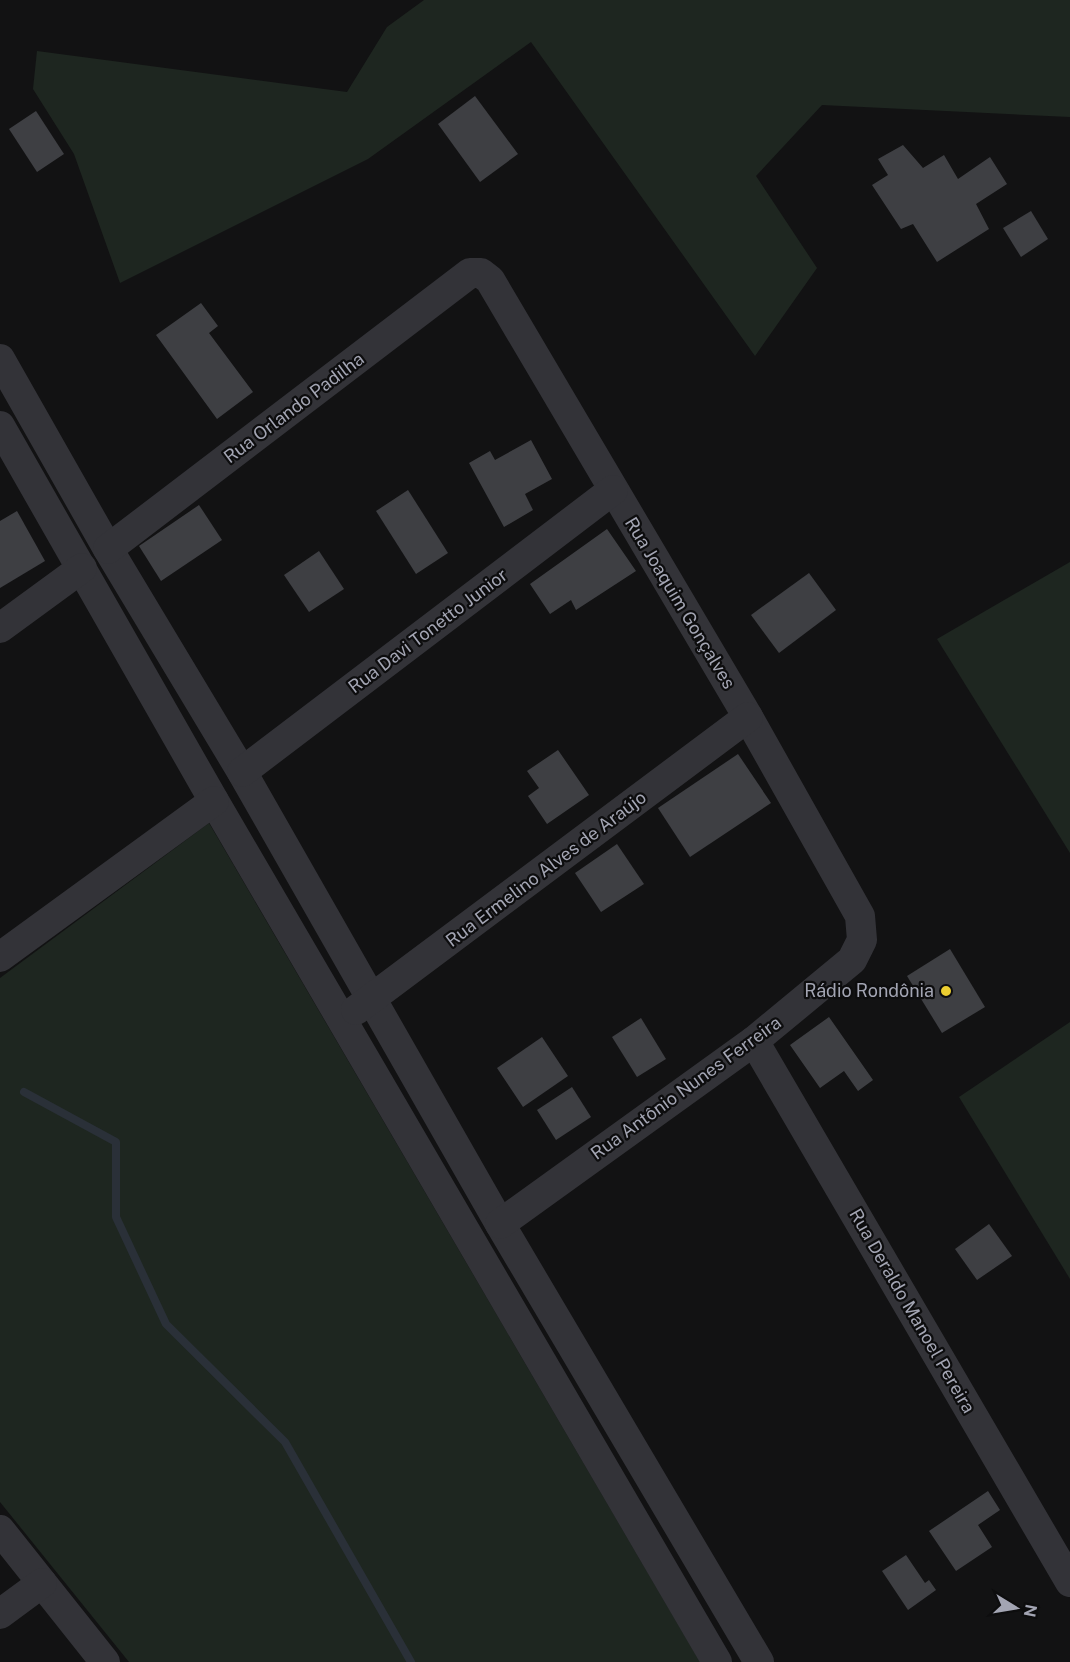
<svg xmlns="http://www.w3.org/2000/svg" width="1070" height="1662" viewBox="0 0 1070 1662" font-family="'Public Sans',sans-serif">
<rect width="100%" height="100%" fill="#121213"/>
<g fill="#1e2620">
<polygon points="424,0 1070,0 1070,117 822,105 756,176 817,268 755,356 531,42 368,159 120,283 74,154 33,89 37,51 347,92 387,27"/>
<polygon points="1070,562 1070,853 937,639"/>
<polygon points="209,823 700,1662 129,1662 0,1502 0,978"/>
<polygon points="1070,1022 1070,1279 959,1097"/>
</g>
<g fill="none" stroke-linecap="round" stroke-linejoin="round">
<polyline stroke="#2a3038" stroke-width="8" points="24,1092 116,1142 116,1217 166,1324 285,1442 411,1662"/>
</g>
<g fill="#3e3f43">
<polygon points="475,96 518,154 480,182 438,124"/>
<polygon points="36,111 64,154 37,172 9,129"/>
<polygon points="903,145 923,168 944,155 958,179 990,157 1007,184 976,204 989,229 937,262 913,224 901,229 872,185 888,175 878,159"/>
<polygon points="1031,211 1048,239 1021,257 1003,228"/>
<polygon points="201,303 218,326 209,333 253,392 217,419 156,335"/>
<polygon points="531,440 552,479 525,494 533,510 504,527 469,463 490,451 495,460"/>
<polygon points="408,490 448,553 416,574 376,511"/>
<polygon points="199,505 222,540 161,581 139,546"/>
<polygon points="17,511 45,561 0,588 0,521"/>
<polygon points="607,529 636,571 576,610 571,600 550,614 530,584"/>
<polygon points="319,551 344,589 309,612 284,575"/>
<polygon points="809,573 836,610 779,653 751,615"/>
<polygon points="558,750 589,795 547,824 528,796 539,788 527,771"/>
<polygon points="738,754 771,803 690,857 658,808"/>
<polygon points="617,844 644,884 601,912 575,873"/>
<polygon points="950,949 985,1007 942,1033 907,976"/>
<polygon points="829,1017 873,1080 858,1091 844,1071 820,1088 790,1045"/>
<polygon points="641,1018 666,1059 637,1077 612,1037"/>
<polygon points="542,1037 568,1076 523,1107 497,1068"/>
<polygon points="572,1087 591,1117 556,1140 537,1110"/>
<polygon points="989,1224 1012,1256 977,1280 955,1249"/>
<polygon points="988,1491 1000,1510 978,1525 992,1547 956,1571 929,1531"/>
<polygon points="906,1555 925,1583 929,1580 936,1590 908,1610 882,1571"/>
</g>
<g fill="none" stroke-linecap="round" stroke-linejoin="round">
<g stroke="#333338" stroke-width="30">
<polyline points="0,359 108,549 242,772 500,1224 759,1662"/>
<polyline points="0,426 214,801 717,1662"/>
<polyline points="108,549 470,273 481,273 490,280 748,717 860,916 862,940 852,960 754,1041 500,1224"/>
<polyline points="0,628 82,568"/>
<polyline points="242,772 613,490"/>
<polyline points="0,957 214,801"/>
<polyline points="356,1010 748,717"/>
<polyline points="754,1041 1070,1582"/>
<polyline points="0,1530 105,1662"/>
<polyline points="0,1614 42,1583"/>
</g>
</g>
<circle fill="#ecce31" stroke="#0d0d0e" stroke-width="2" cx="946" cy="991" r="6"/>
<g text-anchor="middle" stroke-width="4.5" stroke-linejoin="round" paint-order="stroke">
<g font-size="18" fill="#a3a5b3" stroke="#0d0d0e">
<text transform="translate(294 408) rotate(-37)" y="6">Rua Orlando Padilha</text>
<text transform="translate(680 603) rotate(59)" y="6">Rua Joaquim Gonçalves</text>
<text transform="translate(428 631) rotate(-37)" y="6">Rua Davi Tonetto Junior</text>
<text transform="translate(546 869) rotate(-37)" y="6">Rua Ermelino Alves de Araújo</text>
<text transform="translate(686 1088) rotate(-36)" y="6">Rua Antônio Nunes Ferreira</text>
<text transform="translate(912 1311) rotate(60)" y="6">Rua Deraldo Manoel Pereira</text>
</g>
<g font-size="18" fill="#a3a5b3" stroke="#0d0d0e" text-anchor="end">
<text x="934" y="997">Rádio Rondônia</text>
</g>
</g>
<g transform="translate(1016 1608) rotate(101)" stroke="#0d0d0e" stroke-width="4.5" paint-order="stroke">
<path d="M0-4.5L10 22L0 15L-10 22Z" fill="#a3a5b3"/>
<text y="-9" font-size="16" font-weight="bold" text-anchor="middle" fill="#a3a5b3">N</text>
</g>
</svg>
